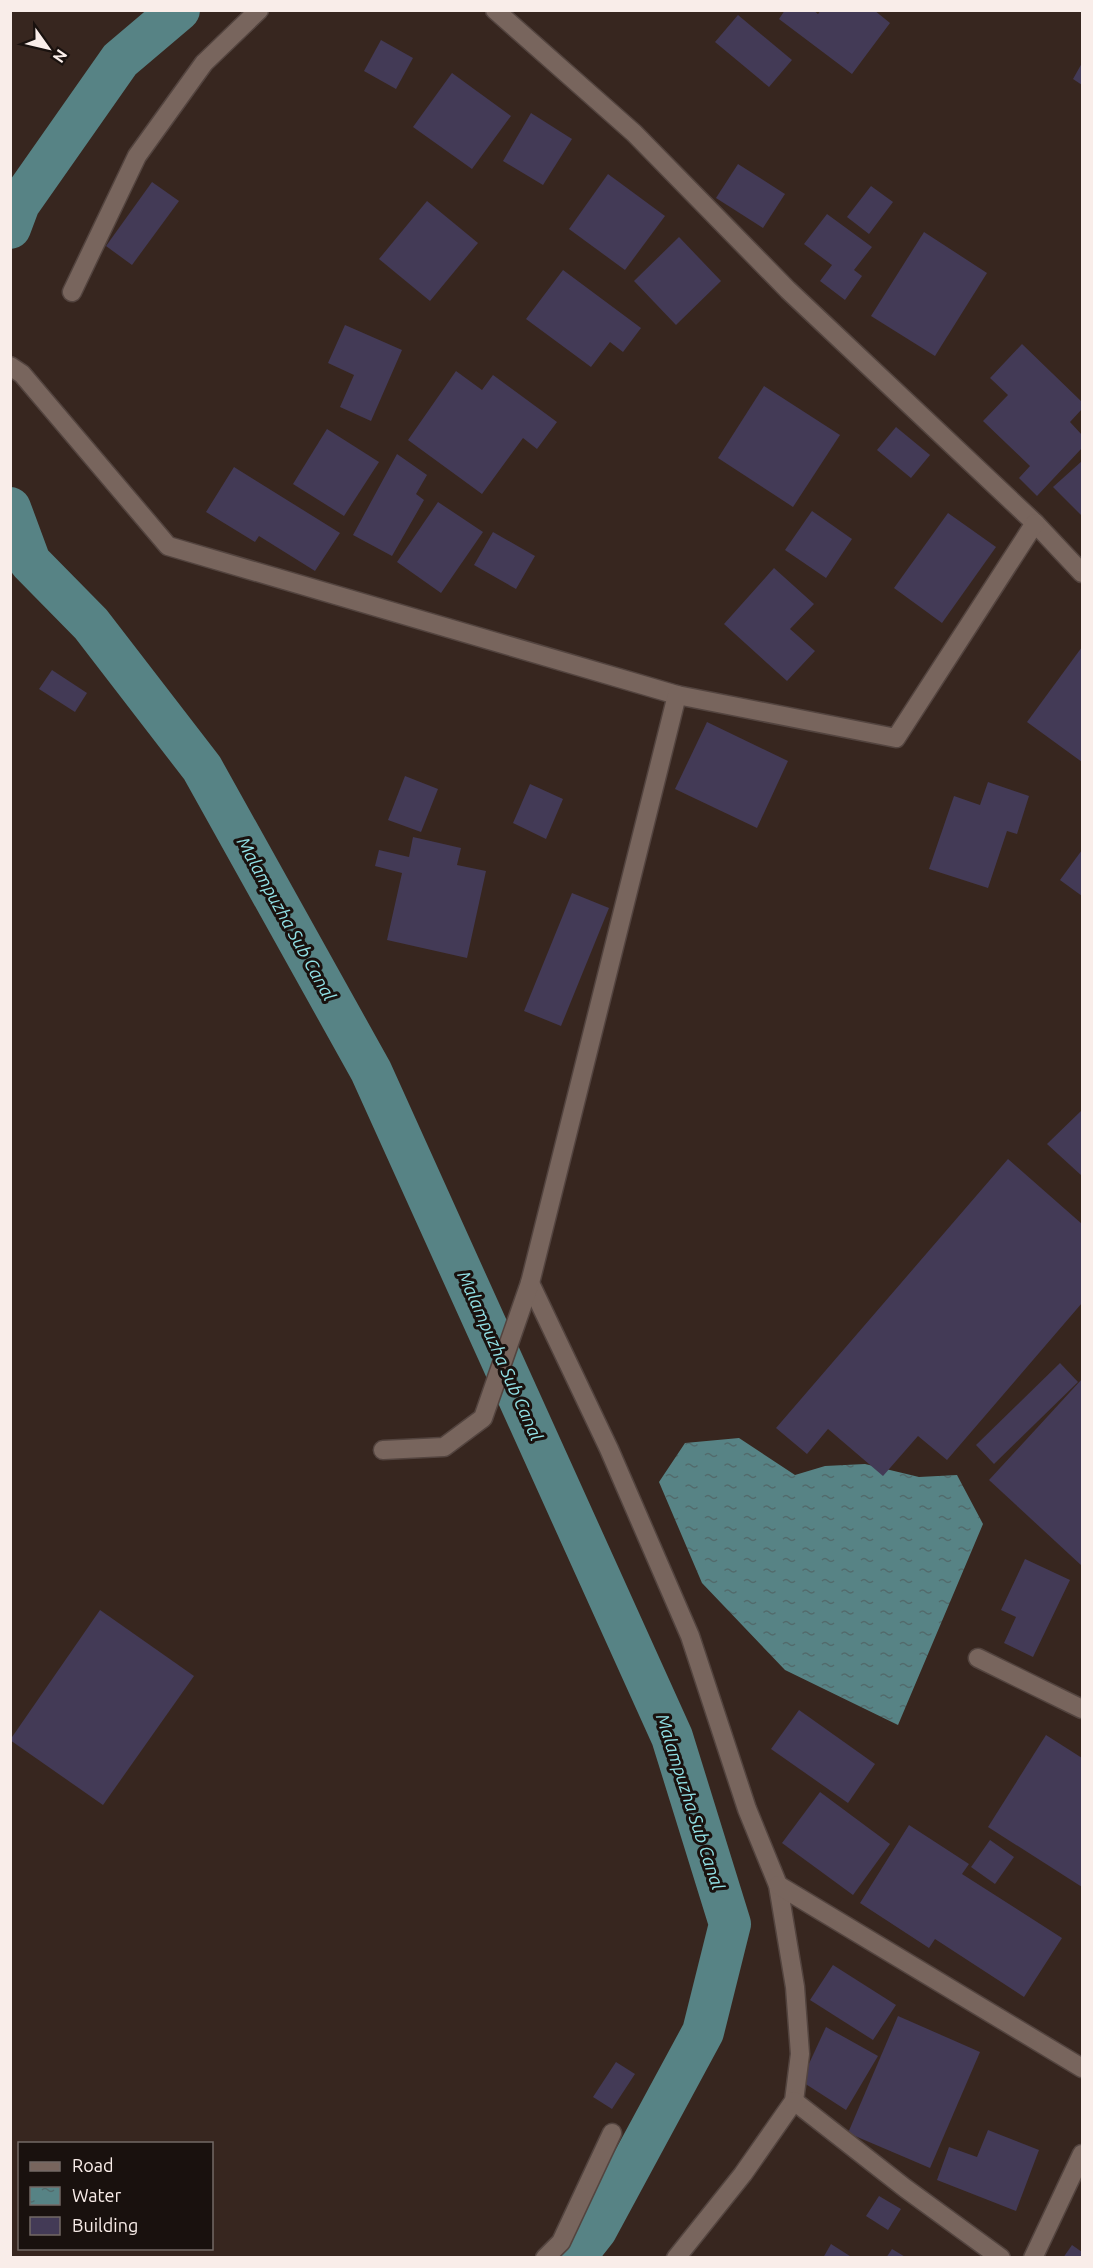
<svg xmlns="http://www.w3.org/2000/svg" width="1093" height="2268" viewBox="0 0 1093 2268" font-family="Ubuntu,sans-serif">
<defs>
<pattern id="water-ripples" width="26" height="14" patternUnits="userSpaceOnUse" patternTransform="scale(1.5)"><rect width="26" height="14" fill="#578385"/><path d="M2 4q2-2 4 0t4 0M15 11q2-2 4 0t4 0" fill="none" stroke="#526b6c"/></pattern>
</defs>
<rect width="100%" height="100%" fill="#37261f"/>
<polygon fill="url(#water-ripples)" points="739,1438 795,1475 825,1466 865,1464 919,1477 957,1475 983,1524 898,1725 785,1670 702,1583 659,1482 685,1443"/>
<g fill="none" stroke-linecap="round" stroke-linejoin="round">
<g stroke="#578385" stroke-width="42">
<polyline points="10,228 19,204 120,60 179,10"/>
<polyline points="10,508 30,562 91,624 202,768 371,1071 672,1737 730,1924 703,2032 596,2230 574,2258"/>
</g>
</g>
<g fill="#433a56">
<polygon points="785,10 813,10 818,14 821,10 874,10 890,23 852,74 779,19"/>
<polygon points="738,15 792,60 769,87 715,42"/>
<polygon points="381,40 413,58 396,89 364,71"/>
<polygon points="1082,63 1082,85 1073,79"/>
<polygon points="452,73 511,116 472,169 413,127"/>
<polygon points="531,113 572,139 543,185 503,161"/>
<polygon points="738,164 785,194 763,228 716,198"/>
<polygon points="608,174 665,216 625,270 569,229"/>
<polygon points="152,182 179,201 132,265 106,246"/>
<polygon points="871,186 893,202 869,234 847,217"/>
<polygon points="427,201 478,243 430,301 379,259"/>
<polygon points="827,214 872,247 854,270 862,276 845,300 820,281 832,265 804,244"/>
<polygon points="924,232 987,273 935,356 871,316"/>
<polygon points="679,237 721,281 676,325 634,281"/>
<polygon points="563,270 641,328 623,352 610,342 591,367 526,319"/>
<polygon points="345,325 402,350 371,421 340,407 354,375 328,363"/>
<polygon points="1022,344 1082,402 1082,409 1070,422 1082,435 1082,448 1037,496 1019,478 1030,466 983,421 1008,395 990,378"/>
<polygon points="456,371 482,390 493,375 557,422 537,449 523,438 482,494 408,440"/>
<polygon points="764,386 840,435 793,507 718,458"/>
<polygon points="896,427 930,455 911,478 877,450"/>
<polygon points="327,429 379,462 344,516 293,484"/>
<polygon points="397,454 427,475 416,494 424,500 392,556 353,535"/>
<polygon points="1082,461 1082,516 1053,487"/>
<polygon points="234,467 340,533 315,571 259,536 255,542 206,512"/>
<polygon points="438,502 483,532 441,593 397,562"/>
<polygon points="812,511 852,539 826,578 785,550"/>
<polygon points="948,513 996,547 942,623 894,588"/>
<polygon points="493,532 535,556 516,589 474,565"/>
<polygon points="774,568 814,604 790,629 815,651 787,681 724,624"/>
<polygon points="1082,647 1082,762 1027,722"/>
<polygon points="52,670 87,693 75,712 39,689"/>
<polygon points="707,722 788,761 757,828 675,789"/>
<polygon points="405,776 438,789 421,832 388,820"/>
<polygon points="988,782 1029,796 1017,834 1007,831 988,888 929,869 954,796 980,805"/>
<polygon points="530,784 563,799 546,839 513,823"/>
<polygon points="413,837 461,848 457,865 486,871 467,958 387,940 402,873 375,866 379,850 409,857"/>
<polygon points="1082,850 1082,896 1060,880"/>
<polygon points="572,893 609,908 561,1026 524,1011"/>
<polygon points="1082,1110 1082,1176 1047,1144"/>
<polygon points="1008,1159 1082,1224 1082,1303 947,1460 918,1436 883,1476 828,1429 807,1454 776,1428"/>
<polygon points="1060,1363 1078,1382 994,1464 976,1445"/>
<polygon points="1082,1379 1082,1566 989,1480"/>
<polygon points="1025,1559 1070,1580 1033,1657 1004,1643 1016,1617 1001,1610"/>
<polygon points="100,1610 194,1676 103,1805 10,1740"/>
<polygon points="799,1710 875,1764 848,1803 771,1749"/>
<polygon points="1046,1735 1082,1758 1082,1887 988,1827"/>
<polygon points="820,1792 890,1844 853,1895 782,1843"/>
<polygon points="909,1825 969,1864 962,1874 1062,1938 1024,1997 935,1939 929,1948 860,1903"/>
<polygon points="990,1840 1014,1857 995,1884 971,1867"/>
<polygon points="833,1965 896,2005 873,2040 810,2000"/>
<polygon points="898,2016 980,2052 930,2168 848,2133"/>
<polygon points="826,2027 878,2056 846,2110 801,2081"/>
<polygon points="616,2062 635,2074 612,2109 593,2097"/>
<polygon points="988,2130 1039,2150 1016,2211 937,2180 949,2147 977,2157"/>
<polygon points="879,2196 901,2209 888,2230 866,2216"/>
<polygon points="831,2244 853,2258 823,2258"/>
<polygon points="1072,2245 1082,2252 1082,2258 1063,2258"/>
<polygon points="892,2249 907,2258 886,2258"/>
</g>
<g fill="none" stroke-linecap="round" stroke-linejoin="round">
<g stroke="#53443f" stroke-width="21">
<g id="street">
<polyline points="495,10 634,133 788,290 1035,523 1082,573"/>
<polyline points="72,292 137,156 204,63 259,10"/>
<polyline points="10,366 22,374 168,546 677,695"/>
<polyline points="530,1283 609,1449 690,1636 747,1809 778,1885 795,1987 800,2054 794,2101 743,2174 676,2258"/>
<polyline points="383,1450 444,1447 483,1418 530,1283 677,695 896,738 1035,523"/>
<polyline points="978,1658 1082,1709"/>
<polyline points="778,1885 1082,2068"/>
<polyline points="794,2101 905,2188 1001,2258"/>
<polyline points="545,2258 561,2242 612,2133"/>
<polyline points="1033,2258 1082,2154"/>
</g>
</g>
<use href="#street" stroke="#78655d" stroke-width="18"/>
</g>
<g text-anchor="middle" stroke-width="6" stroke-linejoin="round" paint-order="stroke">
<g font-size="18" font-style="italic" fill="#92e2e7" stroke="#19110e">
<text transform="translate(286 919) rotate(61)" y="6">Malampuzha Sub Canal</text>
<text transform="translate(500 1356) rotate(66)" y="6">Malampuzha Sub Canal</text>
<text transform="translate(690 1802) rotate(72)" y="6">Malampuzha Sub Canal</text>
</g>
</g>
<rect width="1093" height="2268" fill="none" stroke="#f9ede9" stroke-width="24"/>
<rect x="18" y="2142" width="195" height="108" fill="#19110e" stroke="#736966" stroke-width="1.5"/>
<rect x="30" y="2162" width="30" height="9" fill="#78655d" stroke="#736966" stroke-width="1.5"/>
<text x="72" y="2172" font-size="18" fill="#f9ede9">Road</text>
<rect x="30" y="2187" width="30" height="18" fill="url(#water-ripples)" stroke="#736966" stroke-width="1.5"/>
<text x="72" y="2202" font-size="18" fill="#f9ede9">Water</text>
<rect x="30" y="2217" width="30" height="18" fill="#433a56" stroke="#736966" stroke-width="1.5"/>
<text x="72" y="2232" font-size="18" fill="#f9ede9">Building</text>
<g transform="translate(48 48) rotate(124)" stroke="#19110e" stroke-width="4.5" paint-order="stroke">
<path d="M0-4.5L10 22L0 15L-10 22Z" fill="#f9ede9"/>
<text y="-9" font-size="16" font-weight="bold" text-anchor="middle" fill="#f9ede9">N</text>
</g>
</svg>
